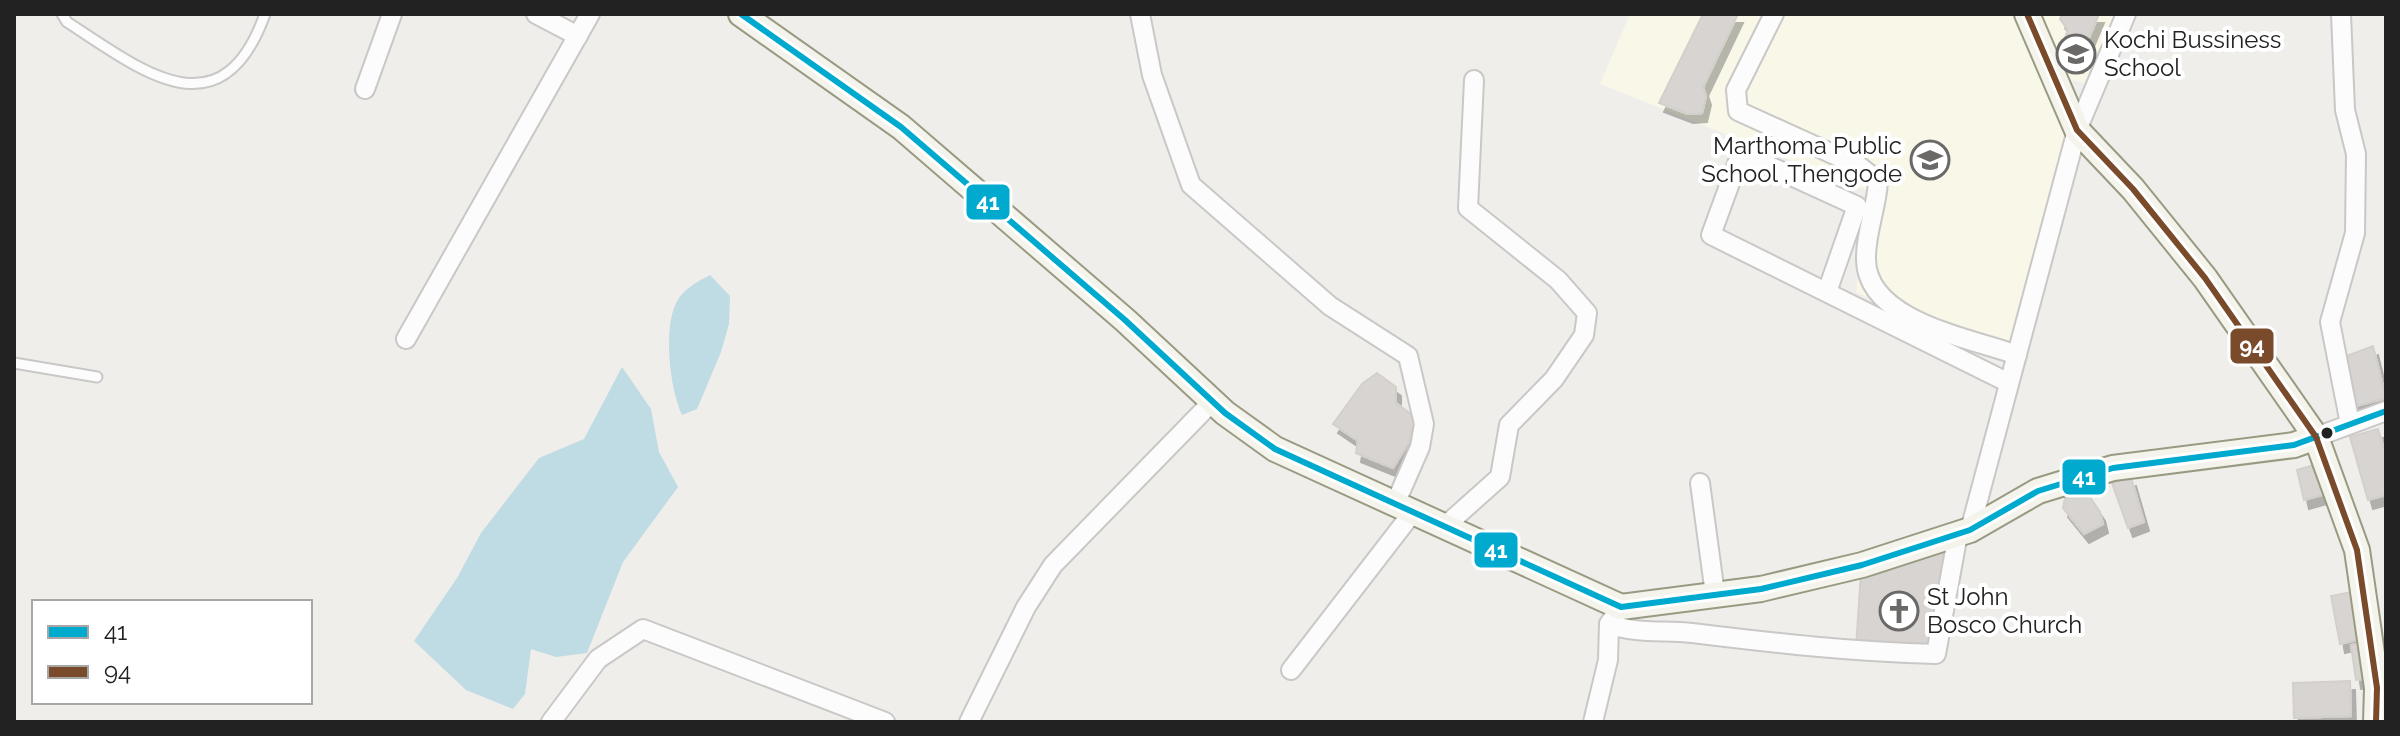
<svg xmlns="http://www.w3.org/2000/svg" width="2400" height="736" viewBox="0 0 2400 736" font-family="Raleway,sans-serif">
<defs>
<filter id="shadow"><feDropShadow dx="5" dy="9" stdDeviation="0" flood-color="#0004"/></filter>
</defs>
<rect width="100%" height="100%" fill="#f0eeeb"/>
<g fill="#f8f7e8">
<polygon points="1630,14 2029,14 2077,130 2014,365 1856,292 1866,190 1600,84"/>
<polygon points="2036,14 2115,14 2084,83 2068,79"/>
</g>
<g fill="#bfdbe3">
<path d="M710,275L730,296L729,324L721,352L697,409L682,415C670,389 663,330 676,303C683,289 697,282 710,275Z"/>
<polygon points="622,367 651,409 659,452 678,487 623,562 587,653 556,657 531,649 525,694 513,709 466,690 414,641 457,578 481,533 539,458 584,439"/>
</g>
<g fill="#d7d4d2" stroke="#d3d0cc" stroke-width="2" filter="url(#shadow)">
<polygon points="1703,14 1738,14 1703,87 1706,96 1702,113 1688,114 1659,103"/>
<polygon points="2062,14 2099,14 2078,64 2058,56 2068,30 2060,19"/>
<polygon points="2373,346 2386,398 2356,406 2341,358"/>
<polygon points="1377,373 1396,387 1396,403 1415,417 1409,442 1393,468 1356,453 1358,441 1333,424 1362,384"/>
<polygon points="2378,429 2386,455 2386,495 2368,500 2350,437"/>
<polygon points="2321,463 2329,493 2304,500 2297,470"/>
<polygon points="2131,477 2144,522 2128,528 2112,483"/>
<polygon points="2090,497 2100,512 2103,524 2084,534 2063,508 2065,498"/>
<polygon points="1950,550 1933,651 1856,648 1861,573"/>
<polygon points="2357,591 2366,638 2340,644 2331,596"/>
<polygon points="2368,643 2372,678 2356,680 2351,645"/>
<polygon points="2350,681 2351,716 2294,718 2293,683"/>
</g>
<g fill="none" stroke-linecap="round" stroke-linejoin="round">
<g stroke="#c9c8c7" stroke-width="13">
<g id="service">
<path d="M62,14L67,22C140,69 221,137 265,14"/>
<polyline points="14,363 97,377"/>
</g>
</g>
<g stroke="#c9c8c7" stroke-width="22">
<g id="minor">
<polyline points="536,14 578,36"/>
<polyline points="1140,14 1152,75 1191,185 1330,306 1408,356 1424,424 1420,447 1395,504"/>
<path d="M1774,14L1736,90L1738,111L1859,166L1878,181C1877,207 1865,234 1866,260C1867,321 1970,338 2017,355"/>
<polyline points="2341,14 2345,110 2356,154 2355,233 2330,322 2350,424"/>
<polyline points="365,89 392,14"/>
<polyline points="1827,292 1857,206 1741,153 1711,235 2009,383"/>
<polyline points="406,339 590,14"/>
<polyline points="2316,437 2386,411"/>
<polyline points="1700,483 1715,594"/>
<polyline points="1444,527 1500,477 1509,425 1554,379 1584,335 1587,313 1558,280 1468,208 1474,80"/>
<polyline points="1970,530 2077,130 2126,14"/>
<path d="M1621,607L1609,624C1636,634 1663,630 1692,633C1774,643 1853,652 1936,654L1958,534"/>
<polyline points="1291,670 1413,512"/>
<polyline points="551,722 598,659 643,629 885,722"/>
<polyline points="969,722 1026,607 1053,565 1212,402"/>
<polyline points="1593,722 1608,660 1609,624"/>
</g>
</g>
<g stroke="#999a82" stroke-width="28">
<g id="secondary">
<polyline points="741,14 901,127 1125,320 1225,413 1275,449 1621,607 1761,589 1862,565 1970,530 2038,491 2113,468 2294,445 2316,437"/>
<polyline points="2027,14 2077,130 2133,189 2205,278 2316,437 2357,550 2377,688 2376,722"/>
</g>
</g>
<use href="#service" stroke="#fdfcfc" stroke-width="9"/>
<use href="#minor" stroke="#fdfcfc" stroke-width="18"/>
<use href="#secondary" stroke="#f4f4ed" stroke-width="24"/>
<g stroke="#fff" stroke-width="12">
<polyline id="bus-1" points="741,14 901,127 1125,320 1225,413 1275,449 1621,607 1761,589 1862,565 1970,530 2038,491 2113,468 2294,445 2386,411"/>
</g>
<g stroke="#fff" stroke-width="12">
<polyline id="bus-2" points="2027,14 2077,130 2133,189 2205,278 2316,437 2357,550 2377,688 2376,722"/>
</g>
<use href="#bus-1" stroke="#00a9ce" stroke-width="6"/>
<use href="#bus-2" stroke="#7a4b2a" stroke-width="6"/>
</g>
<defs>
<g id="university-ring" transform="scale(2)"><circle r="9.5" fill="#fff" stroke="#6a6968" stroke-width="1.5"/><path d="M0-5L7-2L0 1L-7-2ZM-4 1L0 2.5L4 1V4Q0 6-4 4Z" fill="#6a6968"/></g>
<g id="school-ring" transform="scale(2)"><circle r="9.5" fill="#fff" stroke="#6a6968" stroke-width="1.5"/><path d="M0-5L7-2L0 1L-7-2ZM-4 1L0 2.5L4 1V4Q0 6-4 4Z" fill="#6a6968"/></g>
<g id="church-ring" transform="scale(2)"><circle r="9.5" fill="#fff" stroke="#6a6968" stroke-width="1.5"/><path d="M-1.2-6h2.4v3.5h3.3v2.4h-3.3V6h-2.4V-.1h-3.3v-2.4h3.3Z" fill="#6a6968"/></g>
</defs>
<g fill-rule="evenodd">
<use href="#university-ring" x="2076" y="54"/>
<use href="#school-ring" x="1930" y="160"/>
<use href="#church-ring" x="1899" y="611"/>
</g>
<circle fill="#222" stroke="#fff" stroke-width="3" cx="2327" cy="433" r="7"/>
<g text-anchor="middle" stroke-width="8" stroke-linejoin="round" paint-order="stroke">
<g font-size="24" fill="#222" stroke="#fff" text-anchor="start">
<text x="2104" y="48">Kochi Bussiness<tspan x="2104" dy="28">School</tspan></text>
<text x="1902" y="154" text-anchor="end">Marthoma Public<tspan x="1902" dy="28">School ,Thengode</tspan></text>
<text x="1927" y="605">St John<tspan x="1927" dy="28">Bosco Church</tspan></text>
</g>
</g>
<g stroke="#fff" stroke-width="3">
<rect x="965" y="183" width="46" height="38" rx="8" fill="#00a9ce"/>
<rect x="2229" y="327" width="46" height="38" rx="8" fill="#7a4b2a"/>
<rect x="2061" y="458" width="46" height="38" rx="8" fill="#00a9ce"/>
<rect x="1473" y="531" width="46" height="38" rx="8" fill="#00a9ce"/>
</g>
<g font-size="22" text-anchor="middle" font-weight="bold" fill="#fff">
<text x="988" y="210">41</text>
<text x="2252" y="354">94</text>
<text x="2084" y="485">41</text>
<text x="1496" y="558">41</text>
</g>
<rect width="2400" height="736" fill="none" stroke="#222222" stroke-width="32"/>
<rect x="32" y="600" width="280" height="104" fill="#ffffff" stroke="#a7a7a7" stroke-width="2"/>
<rect x="48" y="626" width="40" height="12" fill="#00a9ce" stroke="#a7a7a7" stroke-width="2"/>
<text x="104" y="640" font-size="24" fill="#222222">41</text>
<rect x="48" y="666" width="40" height="12" fill="#7a4b2a" stroke="#a7a7a7" stroke-width="2"/>
<text x="104" y="680" font-size="24" fill="#222222">94</text>
</svg>
